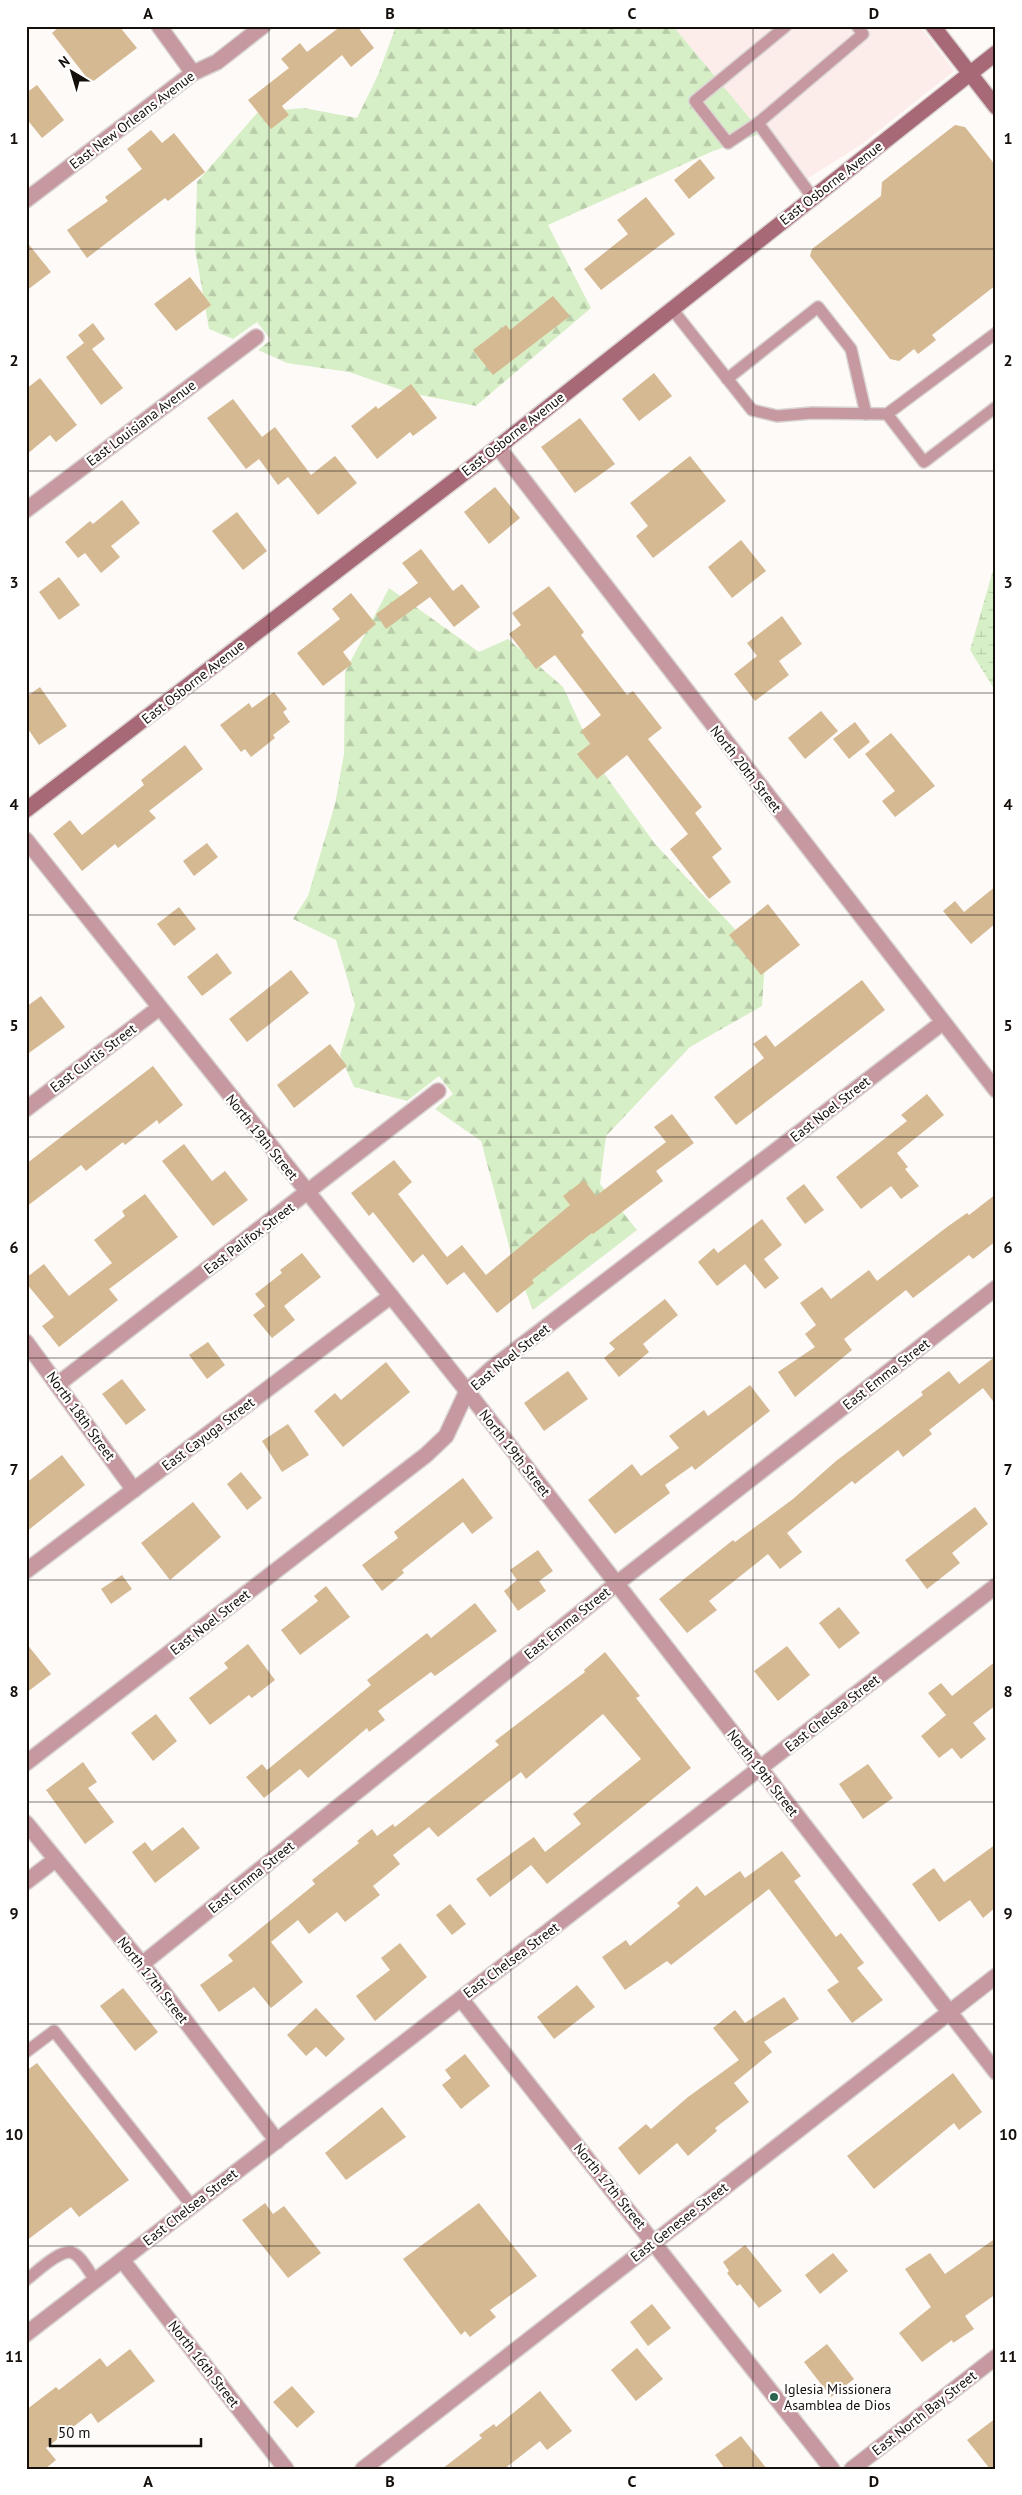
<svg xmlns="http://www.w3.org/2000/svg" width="1022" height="2495" viewBox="0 0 1022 2495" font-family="'PT Sans',sans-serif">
<defs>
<pattern id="forest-firs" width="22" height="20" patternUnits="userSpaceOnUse" patternTransform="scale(1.25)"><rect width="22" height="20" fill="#d7efc7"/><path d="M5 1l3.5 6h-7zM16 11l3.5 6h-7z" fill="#b8ccaa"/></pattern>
<pattern id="wetland-marsh" width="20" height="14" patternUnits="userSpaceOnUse" patternTransform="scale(1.25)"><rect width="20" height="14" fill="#d7efc7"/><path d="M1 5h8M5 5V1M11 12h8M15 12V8" fill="none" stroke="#b8ccaa"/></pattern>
</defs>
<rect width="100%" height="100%" fill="#fefaf8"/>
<polygon fill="#fdedea" points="673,26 920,26 954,71 862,144 802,182"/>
<g fill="url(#forest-firs)">
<polygon points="396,26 673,26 762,133 711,152 548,225 591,308 476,406 410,393 349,372 287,363 258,350 271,340 257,322 233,339 209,329 195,249 197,182 258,112 304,108 357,118 378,75"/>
<polygon points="389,588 479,652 508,639 563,687 601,769 655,844 765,961 762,1006 690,1047 606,1136 600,1184 637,1230 533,1310 512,1257 481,1141 435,1109 453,1094 439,1076 407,1101 354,1087 340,1055 355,1005 336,940 293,919 308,896 335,804 344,754 345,672"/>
</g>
<polygon fill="url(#wetland-marsh)" points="996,560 996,692 970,650"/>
<g fill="#d5b992">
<polygon points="60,26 119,26 137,48 91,83 52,33"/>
<polygon points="341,26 357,26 374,48 351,67 342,55 282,106 289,115 271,129 248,100 289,68 281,59 300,43 307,52"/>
<polygon points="37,85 64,120 42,138 26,118 26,93"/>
<polygon points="955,125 965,127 996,166 996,285 932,335 936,340 918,354 914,349 899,361 890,359 810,256 812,249 881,196 882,182"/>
<polygon points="151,130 162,143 174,133 205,172 168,201 165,198 87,258 67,230 108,201 105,197 142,169 127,149"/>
<polygon points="700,159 715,178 689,199 674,180"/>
<polygon points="646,197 675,234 601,290 584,269 628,234 617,220"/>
<polygon points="26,241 51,272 26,291"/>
<polygon points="190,277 211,305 176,331 154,304"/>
<polygon points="553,296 570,316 493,375 473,350 506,325 510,330"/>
<polygon points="93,323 105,339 92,349 123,388 101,405 66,357 84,343 78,335"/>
<polygon points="654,373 672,396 639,421 622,399"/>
<polygon points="40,378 77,425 56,442 50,435 26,455 26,389"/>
<polygon points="411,384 437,418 413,436 410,432 377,459 351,426 376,406 378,409"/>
<polygon points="233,399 262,437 275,427 311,475 335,456 357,483 318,515 288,477 278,485 259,459 246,469 207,418"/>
<polygon points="580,418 615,464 575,493 541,447"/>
<polygon points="690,456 726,501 653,558 636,536 648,526 630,503"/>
<polygon points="495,487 520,518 489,544 464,512"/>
<polygon points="122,500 140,523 111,546 120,557 101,573 85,553 78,558 65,542 90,521 93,524"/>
<polygon points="237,512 267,551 243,570 212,531"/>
<polygon points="741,540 766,571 732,598 708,567"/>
<polygon points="421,549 453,591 462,584 480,607 454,627 430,597 386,629 376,614 418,583 402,563"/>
<polygon points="59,577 80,605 59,620 39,592"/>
<polygon points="549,586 584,632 581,635 627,695 633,691 662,728 648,739 702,807 695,813 722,849 712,857 731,882 709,899 670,849 688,834 627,755 597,779 577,754 590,744 581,731 601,715 555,655 536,669 509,634 521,625 512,613"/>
<polygon points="351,593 376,624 343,652 352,664 323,686 297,653 340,619 332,609"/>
<polygon points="782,616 802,644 779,661 789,675 755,701 734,674 757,656 747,643"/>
<polygon points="40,687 67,726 39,745 26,726 26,697"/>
<polygon points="274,692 287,709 283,712 290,722 273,735 275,738 251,757 245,749 241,752 220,725 249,703 252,708"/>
<polygon points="821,711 838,731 805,759 788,738"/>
<polygon points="855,722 870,742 849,759 833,739"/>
<polygon points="891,733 935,786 895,817 882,801 895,791 865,754"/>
<polygon points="185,745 203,769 149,811 156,818 118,848 115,844 82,871 53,834 70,820 82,835 144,785 141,780"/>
<polygon points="207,843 218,857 194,876 183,861"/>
<polygon points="996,886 996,923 971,944 943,911 955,901 964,912"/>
<polygon points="768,904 800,945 761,975 729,935"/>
<polygon points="179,907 196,929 174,946 157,924"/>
<polygon points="217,953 232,973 202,996 187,977"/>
<polygon points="291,970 309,993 247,1042 229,1019"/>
<polygon points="862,980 885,1010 736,1125 714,1097 764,1058 753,1044 766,1035 775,1047"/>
<polygon points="41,996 65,1027 26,1055 26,1007"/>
<polygon points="330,1044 347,1066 294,1108 277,1085"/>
<polygon points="153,1066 183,1105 159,1124 157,1120 125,1145 123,1142 86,1171 81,1165 26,1207 26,1164"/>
<polygon points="927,1094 944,1115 897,1153 908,1167 905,1169 919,1186 901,1199 891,1186 861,1209 836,1177 907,1121 901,1115"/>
<polygon points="672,1114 694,1143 656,1171 663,1181 593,1234 592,1233 532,1280 534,1283 497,1313 464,1272 447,1285 423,1254 413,1263 373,1212 369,1216 351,1193 394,1160 412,1182 398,1194 447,1257 462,1245 486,1275 570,1205 563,1196 584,1180 596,1196 666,1142 654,1127"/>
<polygon points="184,1144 212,1181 225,1171 248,1200 213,1226 162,1161"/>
<polygon points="804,1184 824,1210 805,1224 786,1198"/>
<polygon points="145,1194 178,1237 109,1289 118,1300 59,1347 42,1326 54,1317 26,1283 26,1278 44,1264 69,1296 112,1263 94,1240 125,1216 122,1211"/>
<polygon points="996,1194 996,1241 973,1259 969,1255 913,1298 906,1290 844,1339 852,1350 795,1397 778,1372 815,1347 805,1334 816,1325 800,1303 822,1287 831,1299 869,1270 877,1281 947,1227 967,1213 969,1215"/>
<polygon points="762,1219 782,1245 764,1259 779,1278 765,1289 745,1264 717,1286 698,1262 714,1248 718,1253"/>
<polygon points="302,1253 321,1277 284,1306 295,1320 272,1338 253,1315 265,1306 255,1294 282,1273 280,1270"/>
<polygon points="665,1299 678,1315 643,1344 649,1352 619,1377 604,1358 615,1349 609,1343"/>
<polygon points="208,1342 225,1365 207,1379 189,1355"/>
<polygon points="996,1356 996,1405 983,1388 929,1430 932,1434 903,1457 898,1450 855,1484 852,1481 787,1533 802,1552 780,1569 768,1554 709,1601 717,1610 687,1633 659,1599 733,1540 735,1542 793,1499 836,1461 923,1395 921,1392 949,1371 959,1384"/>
<polygon points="386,1362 410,1392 343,1447 314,1411 335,1393 341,1400"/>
<polygon points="568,1371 588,1399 544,1431 524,1403"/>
<polygon points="122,1379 146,1410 126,1425 102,1394"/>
<polygon points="750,1385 770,1411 695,1470 692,1466 665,1485 670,1493 615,1534 588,1500 632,1464 641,1476 679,1448 669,1436 704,1410 708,1416"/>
<polygon points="288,1424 309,1455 282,1472 262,1441"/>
<polygon points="62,1455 85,1485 26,1532 26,1483"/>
<polygon points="241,1472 262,1498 247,1510 227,1484"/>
<polygon points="463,1478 493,1518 472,1534 463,1522 402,1570 404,1573 382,1591 362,1565 398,1538 394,1532"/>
<polygon points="193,1502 221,1537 170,1580 141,1543"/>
<polygon points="975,1507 988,1524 952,1553 960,1563 927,1589 905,1560"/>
<polygon points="538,1550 553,1571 539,1581 546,1591 518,1611 504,1591 517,1580 510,1570"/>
<polygon points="122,1575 132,1589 111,1604 101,1589"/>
<polygon points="326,1586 350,1617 300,1655 281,1630 318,1601 314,1596"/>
<polygon points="475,1603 497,1631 435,1676 431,1672 378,1711 385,1720 369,1732 367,1728 308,1778 300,1769 264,1798 246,1777 262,1764 267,1770 371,1685 367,1680 427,1633 431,1638"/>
<polygon points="839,1607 860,1633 839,1649 819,1623"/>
<polygon points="26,1643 51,1674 26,1693"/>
<polygon points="248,1644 275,1680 252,1698 249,1695 210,1725 189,1698 228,1668 224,1663"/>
<polygon points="787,1646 810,1675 778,1701 754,1671"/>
<polygon points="605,1652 640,1696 636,1698 691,1768 547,1884 531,1865 490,1897 476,1879 534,1837 545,1852 581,1824 573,1814 641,1759 603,1714 526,1779 521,1772 438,1837 429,1827 393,1855 400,1864 373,1886 380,1895 345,1922 337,1912 309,1934 298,1920 271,1942 303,1982 271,2008 254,1987 219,2012 200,1985 233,1961 228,1955 315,1884 312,1880 359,1843 357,1841 372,1829 377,1836 393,1824 395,1827 499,1745 495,1741 585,1672 584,1670"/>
<polygon points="996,1661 996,1705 973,1723 986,1739 961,1759 952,1748 939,1758 921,1736 946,1715 928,1693 941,1683 952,1696"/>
<polygon points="156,1714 177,1741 153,1761 131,1733"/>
<polygon points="83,1762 97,1782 88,1788 114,1822 85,1844 46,1790"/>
<polygon points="868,1764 893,1798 863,1819 839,1784"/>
<polygon points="183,1827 200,1848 155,1883 132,1852 145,1842 152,1851"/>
<polygon points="996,1844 996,1907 983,1918 970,1900 939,1922 912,1884 934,1868 944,1882"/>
<polygon points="782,1851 801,1876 794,1881 836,1937 841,1933 864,1963 857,1968 883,2000 852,2023 827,1990 839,1982 769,1889 671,1965 667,1961 625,1990 602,1957 626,1940 630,1946 680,1906 677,1903 697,1886 705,1896 740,1871 745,1878"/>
<polygon points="450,1904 466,1924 452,1935 436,1915"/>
<polygon points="400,1943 427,1977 375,2021 356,1996 390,1970 381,1958"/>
<polygon points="577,1985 595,2007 554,2039 537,2017"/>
<polygon points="123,1988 158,2032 135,2051 100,2006"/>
<polygon points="784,1997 799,2019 764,2042 772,2052 734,2083 749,2102 715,2128 717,2131 688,2156 677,2143 639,2175 618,2148 646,2124 651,2129 688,2097 739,2060 713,2028 735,2010 745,2023"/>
<polygon points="316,2008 345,2039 326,2057 316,2047 306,2056 287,2035"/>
<polygon points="465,2054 490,2086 461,2109 442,2085 451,2078 445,2070"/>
<polygon points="37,2063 129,2180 79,2217 71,2207 26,2241 26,2071"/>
<polygon points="953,2073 982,2112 959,2130 954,2123 874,2189 847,2156"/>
<polygon points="382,2107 406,2137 346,2180 325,2153"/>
<polygon points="265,2203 273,2214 284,2206 321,2253 288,2278 242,2220"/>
<polygon points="479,2203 537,2276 490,2310 496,2317 470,2337 465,2331 461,2335 403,2259"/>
<polygon points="996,2238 996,2294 965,2316 974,2329 953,2343 952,2340 922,2362 899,2333 931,2307 905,2269 930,2253 945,2274"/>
<polygon points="745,2245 782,2291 759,2308 740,2284 737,2286 727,2273 729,2271 723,2262"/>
<polygon points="833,2253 848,2271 820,2294 805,2275"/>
<polygon points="652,2304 671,2328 648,2346 630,2322"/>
<polygon points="827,2344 854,2379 831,2397 804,2362"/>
<polygon points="637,2348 663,2379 636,2401 611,2370"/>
<polygon points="130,2349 155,2381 98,2423 91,2413 46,2448 56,2460 45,2469 26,2469 26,2410 56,2387 59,2390 100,2358 107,2367"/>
<polygon points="292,2386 315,2412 297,2428 273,2402"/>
<polygon points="540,2391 572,2431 547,2450 540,2441 504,2469 442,2469 482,2438 479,2435 494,2424 496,2427"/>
<polygon points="996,2418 996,2469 990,2469 967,2440"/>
<polygon points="741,2436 767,2469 725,2469 715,2455"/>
</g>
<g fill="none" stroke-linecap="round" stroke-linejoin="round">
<g stroke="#d9d4d2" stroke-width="14">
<g id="lane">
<polyline points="786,26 695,101 728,143 758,123 863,34 857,26"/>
<polyline points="758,123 813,198"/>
<polyline points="672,309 752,410 777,416 812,413 887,414 924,462 996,407"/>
<polyline points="727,379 818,307 851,349 866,414"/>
<polyline points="887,414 996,333"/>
<polyline points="26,2052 54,2031 192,2206"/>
<path d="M26,2280C36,2273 60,2248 73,2253C82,2257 89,2272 95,2280"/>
</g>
</g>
<g stroke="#d9d4d2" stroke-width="18">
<g id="street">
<polyline points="159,26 193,73"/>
<polyline points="26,200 193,73 217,62 263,26"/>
<polyline points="498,447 996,1090"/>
<polyline points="26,510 256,337"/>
<polyline points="26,840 467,1391 996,2072"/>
<polyline points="26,1109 159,1008"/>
<polyline points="26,1342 134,1490"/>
<polyline points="58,1384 438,1091"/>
<polyline points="26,1571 391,1296"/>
<polyline points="26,1763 426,1455 446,1436 467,1391 491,1369 942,1023"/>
<polyline points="26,1823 142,1964 277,2141"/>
<polyline points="26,1882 55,1860"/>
<polyline points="142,1964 616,1584 996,1288"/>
<polyline points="461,1999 832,2469"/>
<polyline points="122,2260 286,2469"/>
<polyline points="26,2334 996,1586"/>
<polyline points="363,2469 996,1976"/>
<polyline points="852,2469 996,2357"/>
</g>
</g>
<g stroke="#d9d4d2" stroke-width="18">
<g id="secondary">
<polyline points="933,26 996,107"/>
<polyline points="26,810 498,447 996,53"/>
</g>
</g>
<use href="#lane" stroke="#c699a1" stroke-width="11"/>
<use href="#street" stroke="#c699a1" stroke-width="15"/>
<use href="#secondary" stroke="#a86976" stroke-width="15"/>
</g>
<path fill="none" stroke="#150f0b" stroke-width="1" stroke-opacity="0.55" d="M269,26V2469M511,26V2469M753,26V2469M26,249H996M26,471H996M26,693H996M26,915H996M26,1137H996M26,1358H996M26,1580H996M26,1802H996M26,2024H996M26,2246H996"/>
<circle fill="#2b654d" stroke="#fff" stroke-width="2" cx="774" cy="2397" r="5"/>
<g text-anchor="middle" stroke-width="4.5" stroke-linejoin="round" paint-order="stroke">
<g font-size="14" fill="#150f0b" stroke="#fff">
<text transform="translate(132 120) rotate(-37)" y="5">East New Orleans Avenue</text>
<text transform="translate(831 183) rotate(-38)" y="5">East Osborne Avenue</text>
<text transform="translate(141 423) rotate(-37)" y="5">East Louisiana Avenue</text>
<text transform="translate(513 434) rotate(-38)" y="5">East Osborne Avenue</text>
<text transform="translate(193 682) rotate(-38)" y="5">East Osborne Avenue</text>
<text transform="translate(746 769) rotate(52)" y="5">North 20th Street</text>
<text transform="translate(93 1058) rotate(-37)" y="5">East Curtis Street</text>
<text transform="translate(830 1109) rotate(-38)" y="5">East Noel Street</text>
<text transform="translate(262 1137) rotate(51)" y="5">North 19th Street</text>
<text transform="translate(249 1238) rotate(-37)" y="5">East Palifox Street</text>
<text transform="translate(510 1357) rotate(-39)" y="5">East Noel Street</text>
<text transform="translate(886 1374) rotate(-38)" y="5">East Emma Street</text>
<text transform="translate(81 1416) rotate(54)" y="5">North 18th Street</text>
<text transform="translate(208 1434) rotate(-37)" y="5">East Cayuga Street</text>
<text transform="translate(515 1453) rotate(52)" y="5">North 19th Street</text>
<text transform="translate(210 1622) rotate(-38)" y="5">East Noel Street</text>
<text transform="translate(567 1623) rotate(-39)" y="5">East Emma Street</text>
<text transform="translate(832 1713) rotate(-38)" y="5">East Chelsea Street</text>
<text transform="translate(763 1773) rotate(52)" y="5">North 19th Street</text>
<text transform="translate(251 1877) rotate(-39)" y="5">East Emma Street</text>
<text transform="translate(511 1960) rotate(-37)" y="5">East Chelsea Street</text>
<text transform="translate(153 1980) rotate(52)" y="5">North 17th Street</text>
<text transform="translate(610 2186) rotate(51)" y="5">North 17th Street</text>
<text transform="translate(190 2207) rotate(-38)" y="5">East Chelsea Street</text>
<text transform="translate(679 2222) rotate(-38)" y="5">East Genesee Street</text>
<text transform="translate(204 2364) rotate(52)" y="5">North 16th Street</text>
<text transform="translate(924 2413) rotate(-38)" y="5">East North Bay Street</text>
</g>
<g font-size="14" fill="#150f0b" stroke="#fff" text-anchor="start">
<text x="784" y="2394">Iglesia Missionera<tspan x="784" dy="16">Asamblea de Dios</tspan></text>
</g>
</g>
<rect width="1022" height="2495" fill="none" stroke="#ffffff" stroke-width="55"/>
<g transform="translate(72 72) rotate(322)" stroke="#ffffff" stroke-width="4" paint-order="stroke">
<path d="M0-4L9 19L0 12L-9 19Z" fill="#150f0b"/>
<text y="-8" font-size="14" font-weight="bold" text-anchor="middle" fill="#150f0b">N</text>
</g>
<path d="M50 2438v8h151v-8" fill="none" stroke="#150f0b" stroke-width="2.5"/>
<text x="58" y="2438" font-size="15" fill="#150f0b" stroke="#ffffff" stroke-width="4" paint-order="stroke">50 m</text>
<rect x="28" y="28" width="966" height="2440" fill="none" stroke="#150f0b" stroke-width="2"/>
<g font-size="16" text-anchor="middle" font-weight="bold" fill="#150f0b">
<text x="148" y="19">A</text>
<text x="390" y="19">B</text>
<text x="632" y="19">C</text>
<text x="874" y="19">D</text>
<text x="14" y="144">1</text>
<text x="1008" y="144">1</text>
<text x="14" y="366">2</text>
<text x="1008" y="366">2</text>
<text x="14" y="588">3</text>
<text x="1008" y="588">3</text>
<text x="14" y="810">4</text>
<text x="1008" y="810">4</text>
<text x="14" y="1031">5</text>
<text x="1008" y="1031">5</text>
<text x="14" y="1253">6</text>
<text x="1008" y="1253">6</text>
<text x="14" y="1475">7</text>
<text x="1008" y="1475">7</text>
<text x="14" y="1697">8</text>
<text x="1008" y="1697">8</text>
<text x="14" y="1919">9</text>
<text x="1008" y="1919">9</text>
<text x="14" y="2140">10</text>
<text x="1008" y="2140">10</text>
<text x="14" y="2362">11</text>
<text x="1008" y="2362">11</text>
<text x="148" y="2487">A</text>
<text x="390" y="2487">B</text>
<text x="632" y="2487">C</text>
<text x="874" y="2487">D</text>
</g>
</svg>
